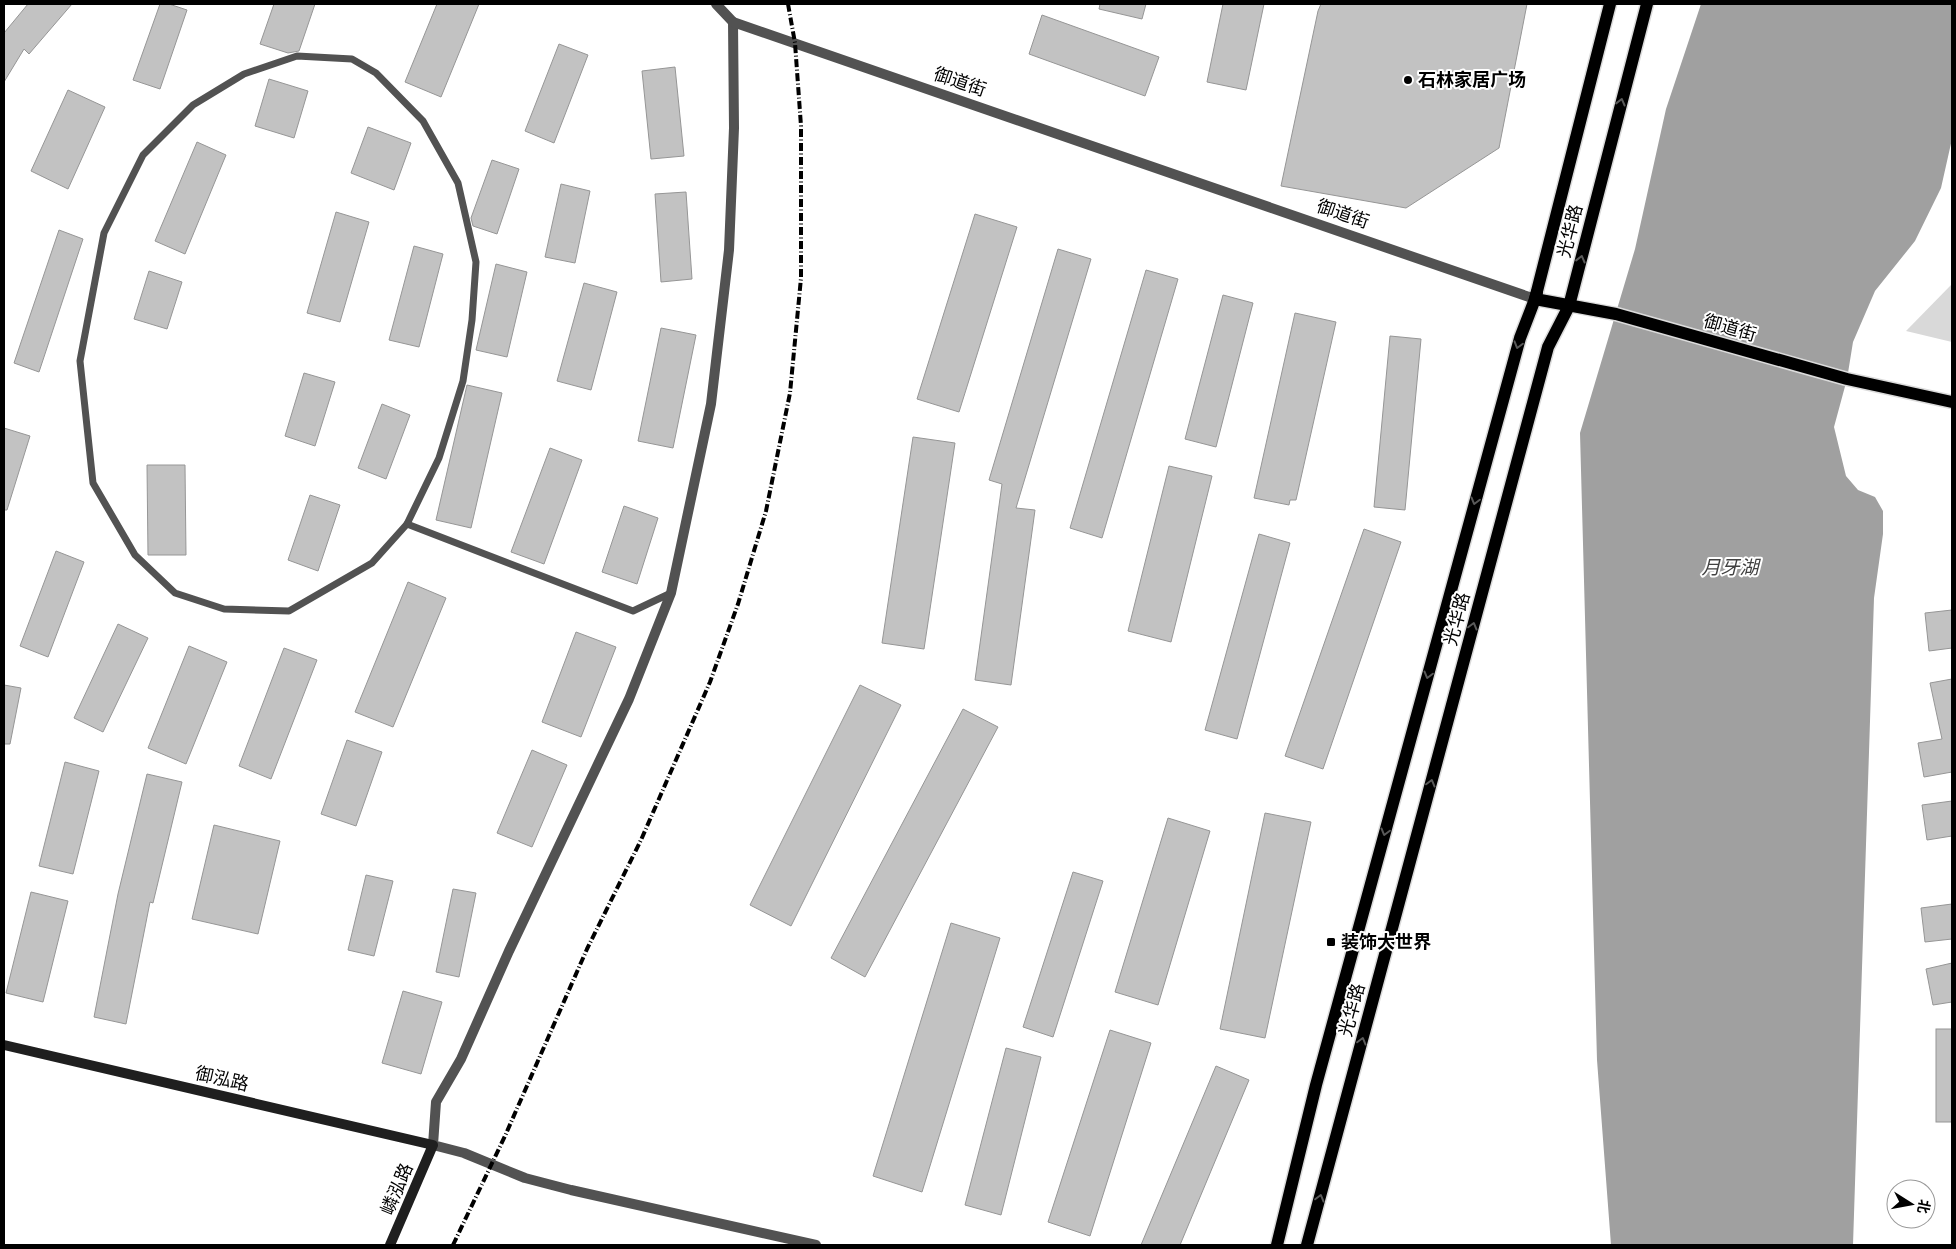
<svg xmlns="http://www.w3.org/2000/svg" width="1956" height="1249" viewBox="0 0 1956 1249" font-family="Helvetica,'Noto Sans SC',sans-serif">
<rect width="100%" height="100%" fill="#fff"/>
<polygon fill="#d9d9d9" points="1952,284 1952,342 1906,331"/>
<polygon fill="#a0a0a0" points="1701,4 1952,4 1952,139 1941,188 1915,241 1875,291 1853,342 1847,379 1834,427 1846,476 1858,490 1875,497 1883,511 1883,534 1874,598 1853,1245 1611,1245 1597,1060 1580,433 1635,249 1666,109"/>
<g fill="#c2c2c2" stroke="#969696">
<polygon points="28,4 72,4 29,54 24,49 4,82 4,33"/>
<polygon points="160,4 169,4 187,10 160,89 133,80"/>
<polygon points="274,4 315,4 299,51 288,53 260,44"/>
<polygon points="437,4 479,4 441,97 405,82"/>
<polygon points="1100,4 1146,4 1142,19 1099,9"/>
<polygon points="1223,4 1264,4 1246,90 1207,82"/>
<polygon points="1321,4 1527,4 1499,148 1406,208 1281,186 1318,11"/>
<polygon points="1042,15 1159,57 1145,96 1029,54"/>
<polygon points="559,44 588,55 554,143 525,131"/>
<polygon points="675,67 684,156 651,159 642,71"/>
<polygon points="269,79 308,91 294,138 255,126"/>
<polygon points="68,90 105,107 68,189 31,171"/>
<polygon points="368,127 411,143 394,190 351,173"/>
<polygon points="197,142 226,155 185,254 155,241"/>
<polygon points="492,160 519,169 497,234 473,226 471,218"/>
<polygon points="561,184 590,191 575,263 545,257"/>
<polygon points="686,192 692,279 661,282 655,194"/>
<polygon points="336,212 369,222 340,322 307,313"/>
<polygon points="975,214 1017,227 959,412 917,399"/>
<polygon points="59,230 83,239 39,372 14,363"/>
<polygon points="414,246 443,254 419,347 389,340"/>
<polygon points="1058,249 1091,259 1016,508 1035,510 1011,685 975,680 1002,484 989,480"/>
<polygon points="496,264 527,272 507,357 476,350"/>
<polygon points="1146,270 1178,279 1102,538 1070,528"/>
<polygon points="149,271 182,282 167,329 134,319"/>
<polygon points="584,283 617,292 591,390 557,381"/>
<polygon points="1223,295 1253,303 1216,447 1185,439"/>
<polygon points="1295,313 1336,322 1296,500 1290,500 1289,505 1254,498"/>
<polygon points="661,328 696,335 673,448 638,441"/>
<polygon points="1390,336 1421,339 1405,510 1374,507"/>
<polygon points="304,373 335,382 315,446 285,436"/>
<polygon points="467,385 502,393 471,528 436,520"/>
<polygon points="382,404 410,415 386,479 358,468"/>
<polygon points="4,428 30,436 7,510 4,510"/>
<polygon points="913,437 955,443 924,649 882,643"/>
<polygon points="550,448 582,460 544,564 511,552"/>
<polygon points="147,465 185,465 186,555 148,555"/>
<polygon points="1169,466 1212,476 1171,642 1128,631"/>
<polygon points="310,495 340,505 318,571 288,560"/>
<polygon points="624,506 658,518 637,584 602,572"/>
<polygon points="1364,529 1401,542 1323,769 1285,756"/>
<polygon points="1259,534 1290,543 1237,739 1205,730"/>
<polygon points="56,551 84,562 48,657 20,646"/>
<polygon points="408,582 446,598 393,727 355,712"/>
<polygon points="1952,610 1952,648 1929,651 1925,613"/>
<polygon points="118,624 148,638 103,732 74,718"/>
<polygon points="576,632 616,647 581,737 542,722"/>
<polygon points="189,646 227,662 186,764 148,748"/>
<polygon points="284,648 317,660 271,779 239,766"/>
<polygon points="1952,679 1952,772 1924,777 1918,743 1942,739 1930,683"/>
<polygon points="4,685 21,688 10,744 4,744"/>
<polygon points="860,685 901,705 791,926 750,905"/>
<polygon points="963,709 998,727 865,977 831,958"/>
<polygon points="347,740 382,752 356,826 321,814"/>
<polygon points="532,750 567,765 532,847 497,833"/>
<polygon points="65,762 99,771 73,874 39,866"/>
<polygon points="147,774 182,782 153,903 150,902 126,1024 94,1017 118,894"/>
<polygon points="1952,801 1952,836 1927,840 1922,805"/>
<polygon points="1265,813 1311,822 1265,1038 1220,1029"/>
<polygon points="1168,818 1210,831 1158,1005 1115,992"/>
<polygon points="214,825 280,841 258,934 192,919"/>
<polygon points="1073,872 1103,881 1053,1037 1023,1027"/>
<polygon points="366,875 393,881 374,956 348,950"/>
<polygon points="453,889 476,893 459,977 436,972"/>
<polygon points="31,892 68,901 43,1002 6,993"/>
<polygon points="1952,904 1952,939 1925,942 1921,908"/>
<polygon points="951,923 1000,938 922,1192 873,1176"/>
<polygon points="1952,963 1952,1002 1933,1005 1926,969"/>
<polygon points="403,991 442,1002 421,1074 382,1063"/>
<rect x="1936" y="1029" width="16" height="93"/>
<polygon points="1110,1030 1151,1043 1090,1236 1048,1222"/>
<polygon points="1006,1048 1041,1057 1001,1215 965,1205"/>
<polygon points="1216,1066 1249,1080 1180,1245 1141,1245"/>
</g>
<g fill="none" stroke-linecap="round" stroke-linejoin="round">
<g stroke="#dbdbdb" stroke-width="15">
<g id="primary">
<polyline points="1537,292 1535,299 1616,314 1847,379 1952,402"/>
<polyline points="1277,1245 1316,1085 1520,338 1535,299 1610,4"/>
<polyline points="1307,1245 1548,347 1569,306 1647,4"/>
</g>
</g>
<g stroke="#525252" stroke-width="7">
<polygon points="297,56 352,59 376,73 423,121 458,183 476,262 472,320 463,381 439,458 407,524 372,563 289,611 224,609 175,593 135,555 93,483 80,361 104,233 143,155 193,105 244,74"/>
<polyline points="407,524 633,611 671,593"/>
</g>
<g stroke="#525252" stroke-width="10">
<polyline points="716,4 733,22 734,128 729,250 711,404 671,593 629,699 509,951 461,1059 436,1102 433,1145 464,1153 525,1178 571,1190 816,1245"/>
<polyline points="733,22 1535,299"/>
</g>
<polyline stroke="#1f1f1f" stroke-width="10" points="4,1045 433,1145 390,1245"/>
<use href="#primary" stroke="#000" stroke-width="12"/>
<polyline stroke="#000" stroke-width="4" stroke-dasharray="8 2.5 1 2.5" stroke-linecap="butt" points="453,1245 505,1136 587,949 641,840 710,682 738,604 766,511 790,393 801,278 801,126 795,43 788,4"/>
</g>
<defs><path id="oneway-chevron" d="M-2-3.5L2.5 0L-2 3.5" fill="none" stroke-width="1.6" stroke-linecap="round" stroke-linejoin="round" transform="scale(1.25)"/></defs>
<g stroke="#595959">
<use href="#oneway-chevron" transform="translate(1621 102) rotate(-76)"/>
<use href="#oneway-chevron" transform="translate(1581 259) rotate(-76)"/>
<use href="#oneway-chevron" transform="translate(1518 345) rotate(106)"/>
<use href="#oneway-chevron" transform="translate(1475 501) rotate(105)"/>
<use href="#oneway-chevron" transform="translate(1473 626) rotate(-75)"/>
<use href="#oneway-chevron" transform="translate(1428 675) rotate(105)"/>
<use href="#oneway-chevron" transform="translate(1431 783) rotate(-75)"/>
<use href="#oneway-chevron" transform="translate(1385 832) rotate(105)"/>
<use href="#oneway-chevron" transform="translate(1362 1041) rotate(-75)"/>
<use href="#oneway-chevron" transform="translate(1320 1198) rotate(-75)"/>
</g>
<g fill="#000" stroke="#fff" stroke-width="2">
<circle cx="1408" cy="80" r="5"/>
<rect x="1326" y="937" width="10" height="10" rx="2.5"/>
</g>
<g text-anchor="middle" stroke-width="4" stroke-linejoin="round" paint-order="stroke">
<g font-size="18" font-weight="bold" fill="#000" stroke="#fff" text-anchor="start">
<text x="1418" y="86">石林家居广场</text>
<text x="1341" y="948">装饰大世界</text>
</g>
<g font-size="18" fill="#000" stroke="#fff">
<text transform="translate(960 82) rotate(19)" y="6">御道街</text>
<text transform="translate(1343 214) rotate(19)" y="6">御道街</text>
<text transform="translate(1570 231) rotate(-76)" y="6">光华路</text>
<text transform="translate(1730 328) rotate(16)" y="6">御道街</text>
<text transform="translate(1457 619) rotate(-75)" y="6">光华路</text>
<text transform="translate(1352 1010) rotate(-75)" y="6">光华路</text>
<text transform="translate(222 1079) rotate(13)" y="6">御泓路</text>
<text transform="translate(397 1189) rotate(-67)" y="6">嶙泓路</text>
</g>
<g font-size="19" font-style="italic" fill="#414141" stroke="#fff">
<text x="1730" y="574">月牙湖</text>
</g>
</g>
<rect width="1956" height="1249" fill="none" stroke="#000000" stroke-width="10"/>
<g transform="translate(1911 1204) rotate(101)"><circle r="24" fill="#ffffff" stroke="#999999"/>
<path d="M0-4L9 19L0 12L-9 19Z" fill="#000000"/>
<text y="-8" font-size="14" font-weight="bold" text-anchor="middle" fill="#000000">北</text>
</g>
</svg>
